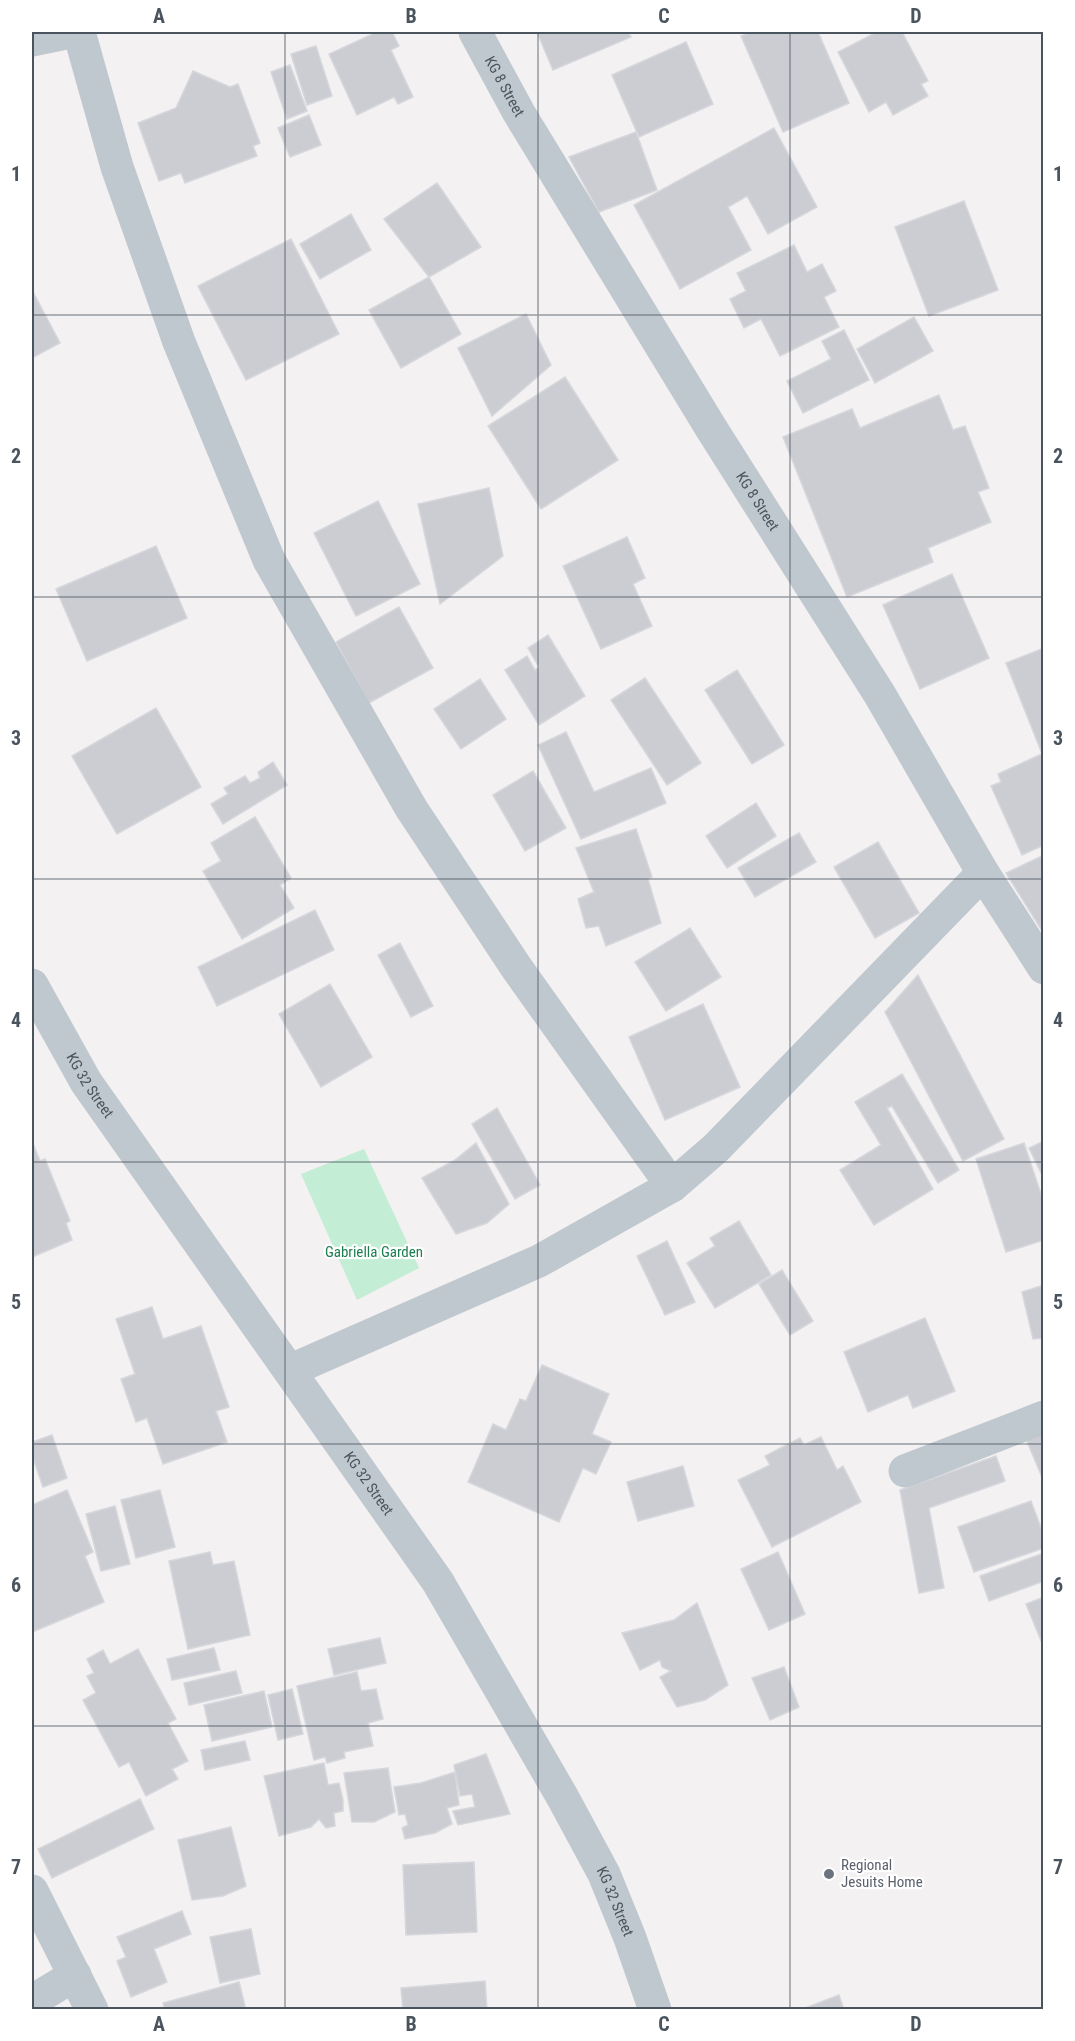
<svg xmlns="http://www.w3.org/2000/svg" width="1075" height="2041" viewBox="0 0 1075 2041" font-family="'Roboto Condensed',sans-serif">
<rect width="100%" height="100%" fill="#f3f1f1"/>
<polygon fill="#c3eed5" points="364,1149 419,1268 357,1300 301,1174"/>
<g fill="#cccdd3" stroke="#d6d7dc" stroke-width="1.5">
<polygon points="377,32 392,32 399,46 391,50 413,97 398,104 394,97 357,115 329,54"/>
<polygon points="537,32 628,32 631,37 553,70"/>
<polygon points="751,32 818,32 849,103 783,132 741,36"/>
<polygon points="877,32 902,32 928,81 921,84 928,96 893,115 886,102 869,112 838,52"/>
<polygon points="686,42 713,104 639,137 612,75"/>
<polygon points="316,46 332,96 307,105 291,54"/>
<polygon points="290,65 307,111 287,119 271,72"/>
<polygon points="193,71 230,87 238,84 260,143 253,146 257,156 185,183 181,173 159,181 138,123 176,108"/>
<polygon points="309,115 321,145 290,157 278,128"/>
<polygon points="774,128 817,207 768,234 747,196 728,207 751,250 680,289 634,205"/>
<polygon points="636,132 657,190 599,212 569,157"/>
<polygon points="437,183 481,247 429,277 384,219"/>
<polygon points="964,201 998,290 929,316 895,227"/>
<polygon points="351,214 371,250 320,279 300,244"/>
<polygon points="291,239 339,334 246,380 198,286"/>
<polygon points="794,245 807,272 822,264 836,291 824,297 839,327 780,356 761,319 744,328 730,299 746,291 737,273"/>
<polygon points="429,277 461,334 401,368 369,310"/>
<polygon points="32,290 60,343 32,358"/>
<polygon points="526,314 551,365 492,416 458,348"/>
<polygon points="914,317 933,351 875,383 857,349"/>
<polygon points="844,330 869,380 803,413 787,381 831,359 822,341"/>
<polygon points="565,377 618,460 541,509 488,426"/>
<polygon points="939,395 953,430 965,426 989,488 978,492 991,522 928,548 933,562 847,597 783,437 852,409 860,428"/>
<polygon points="489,488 503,556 440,604 418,504"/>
<polygon points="378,501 420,584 356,616 314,533"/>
<polygon points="627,537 645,578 633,584 652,626 601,649 563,566"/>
<polygon points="156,546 187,618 87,661 56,589"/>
<polygon points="952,574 989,658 920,689 883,605"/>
<polygon points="399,607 433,668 369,703 336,642"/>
<polygon points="548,635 585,696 539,725 505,670 527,656 535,670 539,667 528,648"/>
<polygon points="1044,648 1044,750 1041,751 1006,663"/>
<polygon points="737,670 784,745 752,764 705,690"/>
<polygon points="645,678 701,763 667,785 611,700"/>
<polygon points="480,679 506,719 461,749 434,709"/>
<polygon points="156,708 201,787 117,834 72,756"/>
<polygon points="566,732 594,792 651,768 666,803 581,839 538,745"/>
<polygon points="1044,753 1044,845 1022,855 991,786 1001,782 998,774"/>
<polygon points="273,762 287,785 223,824 211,804 228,794 224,788 245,776 250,783 260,778 258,772"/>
<polygon points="533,771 566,828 525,851 493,795"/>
<polygon points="756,803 776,836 727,868 706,836"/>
<polygon points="255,817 291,878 280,885 294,908 242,939 203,871 221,861 211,843"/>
<polygon points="636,829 652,877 648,879 661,923 606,946 599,926 586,928 578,899 594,892 576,848"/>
<polygon points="799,833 816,862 755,897 738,868"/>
<polygon points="878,842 919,913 875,938 834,867"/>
<polygon points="1044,855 1044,934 1006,873"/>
<polygon points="315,910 334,950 217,1006 198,967"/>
<polygon points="690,928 721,977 666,1011 635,962"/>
<polygon points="400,943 433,1006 411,1017 378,955"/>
<polygon points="918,975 1004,1139 963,1161 885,1012"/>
<polygon points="330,984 372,1057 321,1087 279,1014"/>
<polygon points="703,1004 740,1087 665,1120 629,1037"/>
<polygon points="902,1074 959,1170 938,1183 892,1106 887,1108 933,1189 874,1225 840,1170 881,1145 855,1102"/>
<polygon points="497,1108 540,1185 515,1199 472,1124"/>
<polygon points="32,1141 40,1161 45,1159 70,1221 66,1223 72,1240 32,1257"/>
<polygon points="1044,1141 1044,1179 1029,1148"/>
<polygon points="476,1143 509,1204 487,1223 456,1234 422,1178 455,1160"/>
<polygon points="1024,1143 1044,1203 1044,1240 1006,1252 976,1159"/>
<polygon points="739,1221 771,1275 715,1308 687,1263 715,1246 710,1238"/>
<polygon points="667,1241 695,1302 665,1315 637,1256"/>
<polygon points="782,1270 813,1321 790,1335 759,1284"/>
<polygon points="1044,1285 1044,1338 1033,1339 1022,1292"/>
<polygon points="152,1307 163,1339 201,1326 229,1407 216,1411 227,1442 163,1464 147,1418 136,1422 121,1379 135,1374 116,1319"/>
<polygon points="925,1318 955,1391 913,1408 908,1395 868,1412 844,1352"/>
<polygon points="542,1365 609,1394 592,1434 611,1442 596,1474 583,1468 559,1522 468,1482 493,1424 506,1430 520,1399 526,1401"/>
<polygon points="1044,1427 1044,1482 1026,1439"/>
<polygon points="52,1435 67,1478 43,1487 32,1455 32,1442"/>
<polygon points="821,1437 837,1470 843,1466 861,1502 772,1547 738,1480 770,1465 765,1456 800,1438 804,1445"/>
<polygon points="996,1456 1005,1481 929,1508 944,1588 919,1593 900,1490"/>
<polygon points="683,1466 694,1506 638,1521 627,1482"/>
<polygon points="67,1490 93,1552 85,1556 104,1602 32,1632 32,1505"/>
<polygon points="160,1490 175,1547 136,1558 121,1500"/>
<polygon points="1031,1501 1044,1536 1044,1548 974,1572 958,1527"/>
<polygon points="115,1506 130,1564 101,1571 86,1514"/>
<polygon points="210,1552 213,1565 234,1561 250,1635 188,1649 169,1561"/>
<polygon points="778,1552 805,1614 769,1630 741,1569"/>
<polygon points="1044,1553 1044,1581 989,1601 980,1576"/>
<polygon points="1044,1597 1044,1643 1042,1643 1026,1604"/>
<polygon points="697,1603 728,1685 705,1700 677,1707 660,1677 671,1671 662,1667 660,1660 640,1670 622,1633 674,1620"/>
<polygon points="380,1638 386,1663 334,1675 328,1649"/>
<polygon points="214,1648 220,1670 172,1680 167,1659"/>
<polygon points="138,1649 176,1719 168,1723 188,1761 172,1769 178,1779 146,1796 129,1762 119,1767 83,1700 96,1693 87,1676 94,1673 87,1659 103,1650 110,1664"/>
<polygon points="784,1667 799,1707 770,1720 752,1678"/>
<polygon points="236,1671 242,1693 189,1705 184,1683"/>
<polygon points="357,1672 361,1691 376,1689 383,1719 368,1723 373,1746 344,1752 345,1758 327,1763 325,1757 314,1760 297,1686"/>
<polygon points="292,1689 303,1734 278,1740 268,1695"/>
<polygon points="264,1691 272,1727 212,1741 204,1705"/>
<polygon points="245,1741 250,1760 205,1770 201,1750"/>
<polygon points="486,1754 510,1814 458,1825 453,1811 475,1807 472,1794 460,1796 454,1765"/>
<polygon points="324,1763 328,1785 339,1783 343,1800 343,1811 334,1813 335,1826 326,1828 319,1819 311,1827 279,1836 264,1776"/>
<polygon points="388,1768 395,1812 374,1822 352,1822 344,1773"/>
<polygon points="455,1772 459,1805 447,1808 452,1824 435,1833 405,1839 402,1828 408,1825 405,1814 399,1815 394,1787 421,1783"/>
<polygon points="140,1799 154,1829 52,1878 38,1849"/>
<polygon points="231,1827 246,1886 223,1896 192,1900 178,1840"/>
<polygon points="474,1862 477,1932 406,1935 403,1865"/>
<polygon points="182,1911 191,1934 154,1949 167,1982 131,1997 117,1961 126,1957 117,1937"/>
<polygon points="251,1929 260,1974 220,1983 210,1937"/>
<polygon points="485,1981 487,2010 403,2010 401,1988"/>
<polygon points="239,1982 246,2010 165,2010 163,2003"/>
<polygon points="839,1995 844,2010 800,2010"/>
</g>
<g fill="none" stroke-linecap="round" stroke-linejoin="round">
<g stroke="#c0c8cf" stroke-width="33">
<polyline points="79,32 117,167 179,342 269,560 411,808 516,967 672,1186"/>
<path id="s1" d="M475,32L519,113L711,428L880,695L983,873L1044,968"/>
<polyline points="32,40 71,32"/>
<path id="s2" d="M32,985L86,1082L438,1582L563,1798L604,1874L630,1938L655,2010"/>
<polyline points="291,1370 539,1261 672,1186 716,1148 983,873"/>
<polyline points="905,1471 1044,1417"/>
<polyline points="32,1891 92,2010"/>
<polyline points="32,2001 75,1975"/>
</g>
</g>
<path fill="none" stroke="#4a545e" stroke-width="1.5" stroke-opacity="0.55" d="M285,32V2010M538,32V2010M790,32V2010M32,315H1044M32,597H1044M32,879H1044M32,1162H1044M32,1444H1044M32,1726H1044"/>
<circle fill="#6b7280" stroke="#fff" stroke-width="2" cx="829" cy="1874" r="6"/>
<g text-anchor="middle" stroke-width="4.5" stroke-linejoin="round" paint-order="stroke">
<g font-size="15" fill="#4a545e" stroke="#fff">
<text dy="5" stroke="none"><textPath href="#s1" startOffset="62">KG 8 Street</textPath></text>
<text dy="5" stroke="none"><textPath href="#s1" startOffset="548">KG 8 Street</textPath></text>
<text dy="5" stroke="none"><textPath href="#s2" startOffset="116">KG 32 Street</textPath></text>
<text dy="5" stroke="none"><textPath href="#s2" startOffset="602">KG 32 Street</textPath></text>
<text dy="5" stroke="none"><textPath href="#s2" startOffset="1088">KG 32 Street</textPath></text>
</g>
<g font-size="15" fill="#1c7e51" stroke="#fff">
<text x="374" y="1257">Gabriella Garden</text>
</g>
<g font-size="15" fill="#5b616d" stroke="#fff" text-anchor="start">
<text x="841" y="1870">Regional<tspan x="841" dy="17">Jesuits Home</tspan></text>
</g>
</g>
<rect width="1075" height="2041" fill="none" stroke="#ffffff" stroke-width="66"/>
<rect x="33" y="33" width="1009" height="1975" fill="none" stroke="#4a545e" stroke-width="2"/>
<g font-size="20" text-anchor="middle" font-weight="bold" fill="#4a545e">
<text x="159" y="23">A</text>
<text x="411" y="23">B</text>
<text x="664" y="23">C</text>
<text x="916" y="23">D</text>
<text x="16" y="181">1</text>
<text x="1058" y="181">1</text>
<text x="16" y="463">2</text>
<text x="1058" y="463">2</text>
<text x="16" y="745">3</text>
<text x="1058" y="745">3</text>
<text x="16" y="1027">4</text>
<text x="1058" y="1027">4</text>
<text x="16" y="1309">5</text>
<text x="1058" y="1309">5</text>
<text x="16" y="1592">6</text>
<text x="1058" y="1592">6</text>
<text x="16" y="1874">7</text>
<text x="1058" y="1874">7</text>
<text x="159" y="2031">A</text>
<text x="411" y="2031">B</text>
<text x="664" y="2031">C</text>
<text x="916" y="2031">D</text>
</g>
</svg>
